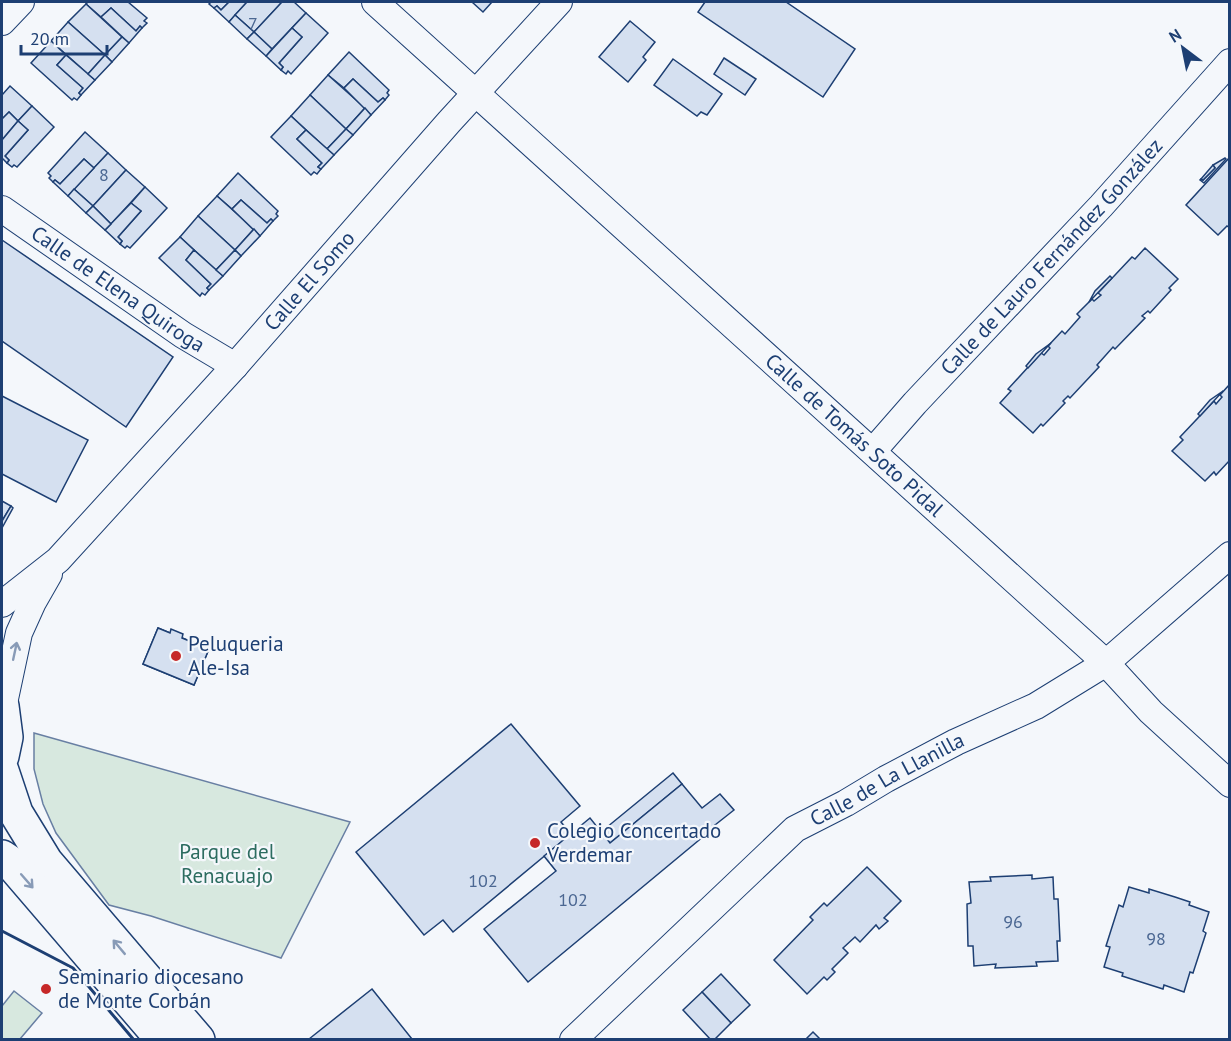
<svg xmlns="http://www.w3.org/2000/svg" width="1231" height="1041" viewBox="0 0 1231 1041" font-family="'PT Sans',sans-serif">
<rect width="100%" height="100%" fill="#f4f7fb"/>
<g fill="#d7e8df" stroke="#687fa3" stroke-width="1.5">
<polygon points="34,733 350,822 281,958 151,916 109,905 56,833 43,804 34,769"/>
<polygon points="14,991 42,1013 20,1039 2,1039 2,1006"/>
</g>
<g fill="#d5e0f0" stroke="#1d3f73" stroke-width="1.5">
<polygon points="88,2 128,2 147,18 144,21 147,23 142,28 140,26 136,31 111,8 101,17 86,4"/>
<polygon points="211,2 229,2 221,10 217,6 214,8 209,4"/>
<polygon points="229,2 247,2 229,22 214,8 217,6 221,10"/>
<polygon points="247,2 282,2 254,32 235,15"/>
<polygon points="282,2 294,2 306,13 272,49 254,32"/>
<polygon points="472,2 492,2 483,12"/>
<polygon points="705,2 786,2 855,49 823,97 698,12"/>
<polygon points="86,4 122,37 105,55 68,22"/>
<polygon points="111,8 136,31 140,26 142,28 129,43 101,17"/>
<polygon points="306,13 328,33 291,74 288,71 286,74 281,70 283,67 279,63 302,37 292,28"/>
<polygon points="235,15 254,32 247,39 229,22"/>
<polygon points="630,21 655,42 643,57 646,60 628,82 599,57"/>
<polygon points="68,22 105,55 88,74 51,41"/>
<polygon points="292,28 302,37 279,63 283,67 281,70 266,56"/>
<polygon points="254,32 272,49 266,56 247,39"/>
<polygon points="122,37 129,43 112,62 105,55"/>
<polygon points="51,41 66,55 57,65 83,88 79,93 81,95 77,100 74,98 72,100 31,63"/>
<polygon points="349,52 389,90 387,93 389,95 385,100 383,98 378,102 353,79 344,88 328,75"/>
<polygon points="66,55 95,80 81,95 79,93 83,88 57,65"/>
<polygon points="105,55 112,62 95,80 88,74"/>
<polygon points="724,58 756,79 745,95 714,74"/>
<polygon points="673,59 722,94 707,115 701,112 697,116 654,85"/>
<polygon points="328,75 365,108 346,129 310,95"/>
<polygon points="353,79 378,102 383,98 385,100 371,115 344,88"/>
<polygon points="10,86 32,106 18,121 9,112 2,119 2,95"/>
<polygon points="310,95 346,129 327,149 291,116"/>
<polygon points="32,106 54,127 17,167 14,165 12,167 7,163 9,160 5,156 28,130 18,121"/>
<polygon points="365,108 371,115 353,135 346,129"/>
<polygon points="9,112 18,121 2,140 2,119"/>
<polygon points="291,116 306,130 297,139 322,163 318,167 321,169 317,174 314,172 311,175 271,137"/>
<polygon points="18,121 28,130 5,156 9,160 7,163 2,158 2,140"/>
<polygon points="346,129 353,135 334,155 327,149"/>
<polygon points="306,130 334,155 321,169 318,167 322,163 297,139"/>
<polygon points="85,132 108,153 94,168 84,159 60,184 55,180 53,182 49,178 51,176 48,173"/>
<polygon points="108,153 126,170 93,206 74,189"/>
<polygon points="1230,157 1230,228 1227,226 1218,235 1186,205"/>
<polygon points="1225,158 1226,159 1204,183 1200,180 1201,179 1203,180 1215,168 1213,165"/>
<polygon points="84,159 94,168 68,196 53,182 55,180 60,184"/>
<polygon points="1213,165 1215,168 1203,180 1201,179"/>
<polygon points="126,170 145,187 111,224 93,206"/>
<polygon points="238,173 278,211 276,214 278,216 273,221 271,219 267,223 241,200 232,209 217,196"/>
<polygon points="145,187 167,208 130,248 127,246 125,248 120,244 122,241 118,237 141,211 131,203"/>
<polygon points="74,189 93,206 86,213 68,196"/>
<polygon points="217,196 254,229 235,250 198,216"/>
<polygon points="241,200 267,223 271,219 273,221 260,236 232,209"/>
<polygon points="131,203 141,211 118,237 122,241 120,244 105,230"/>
<polygon points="93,206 111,224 105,230 86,213"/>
<polygon points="198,216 235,250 216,270 180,237"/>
<polygon points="254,229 260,236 241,256 235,250"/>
<polygon points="180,237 194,250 186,260 211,284 207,288 209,290 205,295 202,293 200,296 159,258"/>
<polygon points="2,240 173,357 126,427 2,341"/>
<polygon points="1145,248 1178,279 1169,288 1171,290 1150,313 1148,311 1142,316 1145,318 1115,349 1113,347 1097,365 1099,367 1070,398 1068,396 1063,401 1065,403 1043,426 1041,424 1033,433 1000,403 1011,391 1008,389 1041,353 1044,355 1050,348 1048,346 1062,331 1065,334 1080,317 1077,314 1092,299 1094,301 1101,295 1098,293 1132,257 1135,259"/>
<polygon points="194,250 223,276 209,290 207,288 211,284 186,260"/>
<polygon points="235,250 241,256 223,276 216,270"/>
<polygon points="1110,276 1112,278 1089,302 1095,291"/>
<polygon points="1051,343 1048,346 1028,368 1026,366 1036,354"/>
<polygon points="1230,384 1230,460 1216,475 1214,472 1205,481 1172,451 1183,440 1180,437 1214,401 1216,404 1222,397 1220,395"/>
<polygon points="1223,391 1200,416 1198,414 1210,400"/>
<polygon points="2,396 88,440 56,502 2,474"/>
<polygon points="2,501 11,506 2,521"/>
<polygon points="11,506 13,508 2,528 2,521"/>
<polygon points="158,628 209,649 194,685 143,664"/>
<polygon points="158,628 170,633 171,629 183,634 182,638 209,649 194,685 143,664"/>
<polygon points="511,724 580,806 561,822 571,834 453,932 443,920 424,935 356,852"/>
<polygon points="673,773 682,784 610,843 601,832"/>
<polygon points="682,784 702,808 720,794 734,810 715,825 716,826 528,982 484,929 556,871 544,856 590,818 610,843"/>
<polygon points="867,867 901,901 884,918 888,921 879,929 876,925 860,942 855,937 843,948 848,953 832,969 835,972 827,980 824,977 807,994 774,960 813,920 810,917 824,903 827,906"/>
<polygon points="1032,875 1032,879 1053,877 1054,899 1058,899 1060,941 1057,941 1058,961 1036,962 1037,966 995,968 996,964 974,966 973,946 968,946 967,904 971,903 969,882 991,881 990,877"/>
<polygon points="1129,887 1149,893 1149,889 1175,897 1190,902 1189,905 1209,912 1203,931 1206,933 1193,973 1190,972 1184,992 1164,985 1163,989 1122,976 1123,973 1104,967 1110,947 1106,946 1119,905 1123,907"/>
<polygon points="721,974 750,1005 731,1023 702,992"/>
<polygon points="372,989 412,1039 309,1040 309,1039"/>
<polygon points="702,992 731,1023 714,1040 711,1040 683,1010"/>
<polygon points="813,1032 821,1040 805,1040"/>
</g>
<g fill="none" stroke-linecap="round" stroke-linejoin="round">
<g stroke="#1d3f73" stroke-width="28">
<g id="street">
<path id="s1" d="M375,2L1106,663L1151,712L1230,784"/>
<polyline points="2,22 21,2"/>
<path id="s2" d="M2,209L183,335L235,366"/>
<path id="s3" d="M873,451L915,403L1101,206L1230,62"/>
<path id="s4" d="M2,604L58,560L235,366L449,122L559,2"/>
<polyline points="3,708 19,633 33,602 49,574"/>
<path id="s5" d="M573,1040L795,829L846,803L886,779L956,742L1036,706L1106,663L1230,555"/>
</g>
</g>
<g stroke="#1d3f73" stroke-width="36">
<g id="primary">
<polyline points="2,706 6,737 2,756"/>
<polyline points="2,771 16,813 46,862 198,1040"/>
<polyline points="2,857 11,863 163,1040"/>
</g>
</g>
<use href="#street" stroke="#f4f7fb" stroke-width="26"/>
<use href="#primary" stroke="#f4f7fb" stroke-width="33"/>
<polyline stroke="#1d3f73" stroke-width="3" points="2,931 73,968 134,1040"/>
</g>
<defs><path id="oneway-shaft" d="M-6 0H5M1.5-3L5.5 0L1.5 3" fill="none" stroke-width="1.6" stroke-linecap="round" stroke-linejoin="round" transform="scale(1.5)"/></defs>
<g stroke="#889bb7">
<use href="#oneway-shaft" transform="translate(15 651) rotate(-78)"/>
<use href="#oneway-shaft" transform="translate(27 881) rotate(49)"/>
<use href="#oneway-shaft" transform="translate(119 947) rotate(-130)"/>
</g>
<g fill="#c62828" stroke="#f4f7fb" stroke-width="2">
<circle cx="176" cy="656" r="6"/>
<circle cx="535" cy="843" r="6"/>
<circle cx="46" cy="989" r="6"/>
</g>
<g text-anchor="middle" stroke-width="4.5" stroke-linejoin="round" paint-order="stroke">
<g font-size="18" fill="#4b6792">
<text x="253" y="30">7</text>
<text x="104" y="181">8</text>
<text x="483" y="887">102</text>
<text x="573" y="906">102</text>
<text x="1013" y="928">96</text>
<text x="1156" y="945">98</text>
</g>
<g font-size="21" fill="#1d3f73" stroke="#f4f7fb">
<text dy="7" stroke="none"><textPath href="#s3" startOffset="264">Calle de Lauro Fernández González</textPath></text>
<text dy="7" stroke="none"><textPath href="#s4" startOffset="447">Calle El Somo</textPath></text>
<text dy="7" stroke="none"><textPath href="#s2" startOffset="141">Calle de Elena Quiroga</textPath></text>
<text dy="7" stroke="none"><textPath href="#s1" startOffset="646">Calle de Tomás Soto Pidal</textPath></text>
<text dy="7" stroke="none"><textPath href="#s5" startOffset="411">Calle de La Llanilla</textPath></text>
</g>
<g font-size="21" fill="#1d3f73" stroke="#f4f7fb" text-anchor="start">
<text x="188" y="651">Peluqueria<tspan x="188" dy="24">Ale-Isa</tspan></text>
<text x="547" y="838">Colegio Concertado<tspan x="547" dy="24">Verdemar</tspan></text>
<text x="58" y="984">Seminario diocesano<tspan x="58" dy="24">de Monte Corbán</tspan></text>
</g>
<g font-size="21" fill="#2c6c60" stroke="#f4f7fb">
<text x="227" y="859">Parque del<tspan x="227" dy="24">Renacuajo</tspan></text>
</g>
</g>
<rect width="1231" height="1041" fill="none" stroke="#1d3f73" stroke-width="6"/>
<g transform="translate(1183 48) rotate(328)" stroke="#f4f7fb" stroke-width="4.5" paint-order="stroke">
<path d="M0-4.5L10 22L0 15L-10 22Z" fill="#1d3f73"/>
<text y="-9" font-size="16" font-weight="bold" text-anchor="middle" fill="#1d3f73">N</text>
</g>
<path d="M21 45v9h86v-9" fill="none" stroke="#1d3f73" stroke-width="3"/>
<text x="30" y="45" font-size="18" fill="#1d3f73" stroke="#f4f7fb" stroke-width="4.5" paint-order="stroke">20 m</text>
</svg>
